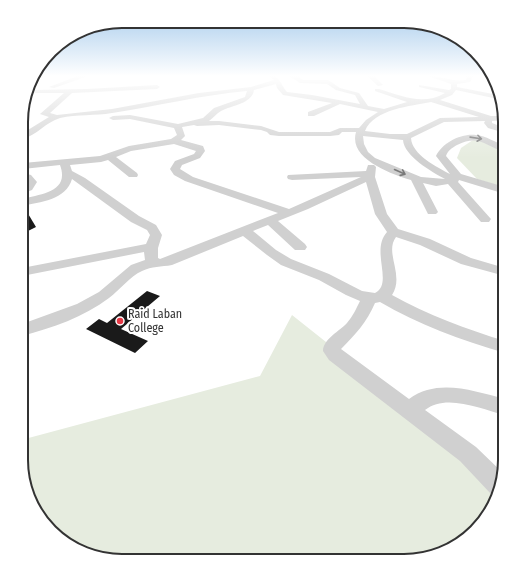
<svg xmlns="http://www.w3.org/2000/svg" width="526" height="582" viewBox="0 0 526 582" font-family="'Fira Sans Condensed',sans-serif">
<rect width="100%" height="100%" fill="#fff"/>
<g fill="#e6ecdf">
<polygon points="476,138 505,146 505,188 477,179 457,158 461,148"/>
<polygon points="292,315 457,446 499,484 492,510 460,544 410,561 115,561 71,547 38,516 21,466 21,440 260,376"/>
</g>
<g fill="#1a1a1a">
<polygon points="22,207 24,207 36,227 22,234"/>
<polygon points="147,291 160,296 121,329 148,341 135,353 86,329 99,319 107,323"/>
</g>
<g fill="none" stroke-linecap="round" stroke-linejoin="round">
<g fill="#d0d0d0" fill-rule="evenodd">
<polygon points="33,76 48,76 32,80"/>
<polygon points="78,76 88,76 54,88 49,87"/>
<path d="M269,76C281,76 280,84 287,92L312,95L360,104L355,95L336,90L327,84L300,83L289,76H297L303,80H328L340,88L359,93L368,106L384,109L407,102L375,91V89H379C402,96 423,106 445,93L419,87V85L449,90L451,89V84L428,76C443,76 451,82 466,80L467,76H473L470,82L457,84V87L498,95V99L456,90L452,95L440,100L491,116H505V120L492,121V123L505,128V133L488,128L484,123L485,121L444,122L411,138C412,155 437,167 450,174L436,156C442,143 461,133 476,135C486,136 495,142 505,146V152C485,146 479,134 457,145C452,148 448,150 446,156L461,174L505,187V194L459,180L458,182L491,219L489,222H481L448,184L436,186L423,183L438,212L436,214H428L411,180C392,174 348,159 356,132H342L339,135L330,136H279L270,135L267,132L261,130L219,125L197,126L194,125L182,127L185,136L181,140L203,146L205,151L200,158L182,165L180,169L193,177L289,209L361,177L292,180L288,179L287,177L288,175L366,171L368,165H374L376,167L375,177L387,214L398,229L430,239L471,258L505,268V276L461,264L420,245L396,237C384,253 405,275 392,295C428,315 466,329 505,341V353C461,340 419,325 380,302L375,303C367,322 355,335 341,349L409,399C438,378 473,391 505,399V415C481,409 446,393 425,410L476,447L503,473L496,496L491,494L460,461L329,360L323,351C323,339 340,331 347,323C353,316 356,309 360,301L346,295L319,280L281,265L267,255L243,236L172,265C161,267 152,266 142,271C130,276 120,290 109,298C84,317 52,328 22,336V324L77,304L99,292L131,265L145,260L144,252L22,276V268L146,244L150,235L147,230L131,222L72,179C66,200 40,202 22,206V199C41,194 70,192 60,165L23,169V163L100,156L129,146L171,139L177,135L174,128L130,119L113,120L109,118L113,116L130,115L178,124L203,118L214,108L245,97L247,91C202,95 157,106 112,113C95,116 77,114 60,118C46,122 37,135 23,139V133L49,117L40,114L64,93H35L32,91L33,90L87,89L157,85L160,87L157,89L72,93L50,113L57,115L112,109L199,93L251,87L274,80ZM276,84L277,88L283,95L332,103L308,112V116H314L340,104L378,112L366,120L359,128H340L330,132H279L261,126L219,121H209C213,118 217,113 221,111C232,105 252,104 254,90ZM431,102L479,117L440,118L407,134H390L365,131C374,109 411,106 431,102ZM363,136L403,140C404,156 432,172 445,179L421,177L375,158L368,152L364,144ZM174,144L196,151L194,154L175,161L170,169L174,175L185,181L278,213L160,259L158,258V248L162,235L156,225L139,216L85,178L72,171L70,165L101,162L108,160L129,177H137L138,175L137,173L116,157L131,151ZM366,182L375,214L387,232C370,251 394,283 375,293L362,291L329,274L291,259L276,250L253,231L268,225L295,250H305L307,247L305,244L278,221L308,209Z"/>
<polygon points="367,76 374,76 383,85 378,86"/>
<polygon points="483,76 492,76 492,79 484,77"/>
<polygon points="23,173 31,175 37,182 32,190 22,194 23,187 27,182 23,179"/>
</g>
</g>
<defs><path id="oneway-shaft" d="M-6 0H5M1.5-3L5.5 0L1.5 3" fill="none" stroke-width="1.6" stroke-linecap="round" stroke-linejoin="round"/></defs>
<g stroke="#7a7a7a">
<use href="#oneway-shaft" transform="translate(476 138) rotate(8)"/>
<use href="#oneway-shaft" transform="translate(400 172) rotate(24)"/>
</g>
<linearGradient id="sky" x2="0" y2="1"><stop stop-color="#9ec6ea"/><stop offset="0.48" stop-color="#fff"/><stop offset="1" stop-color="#fff" stop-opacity="0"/></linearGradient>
<rect width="526" height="158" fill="url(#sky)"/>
<circle fill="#e63946" stroke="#fff" stroke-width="1.5" cx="120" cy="321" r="4"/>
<g text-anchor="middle" stroke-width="4" stroke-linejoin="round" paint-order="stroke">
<g font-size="12" fill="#333" stroke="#fff" text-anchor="start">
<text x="128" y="318">Raid Laban<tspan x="128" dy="14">College</tspan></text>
</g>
</g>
<path d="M0 0H526V582H0ZM122 28H404A94 94 0 0 1 498 122V460A94 94 0 0 1 404 554H122A94 94 0 0 1 28 460V122A94 94 0 0 1 122 28Z" fill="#fff" fill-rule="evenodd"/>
<path fill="none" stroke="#333" stroke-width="2" d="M122 28H404A94 94 0 0 1 498 122V460A94 94 0 0 1 404 554H122A94 94 0 0 1 28 460V122A94 94 0 0 1 122 28Z"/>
</svg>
